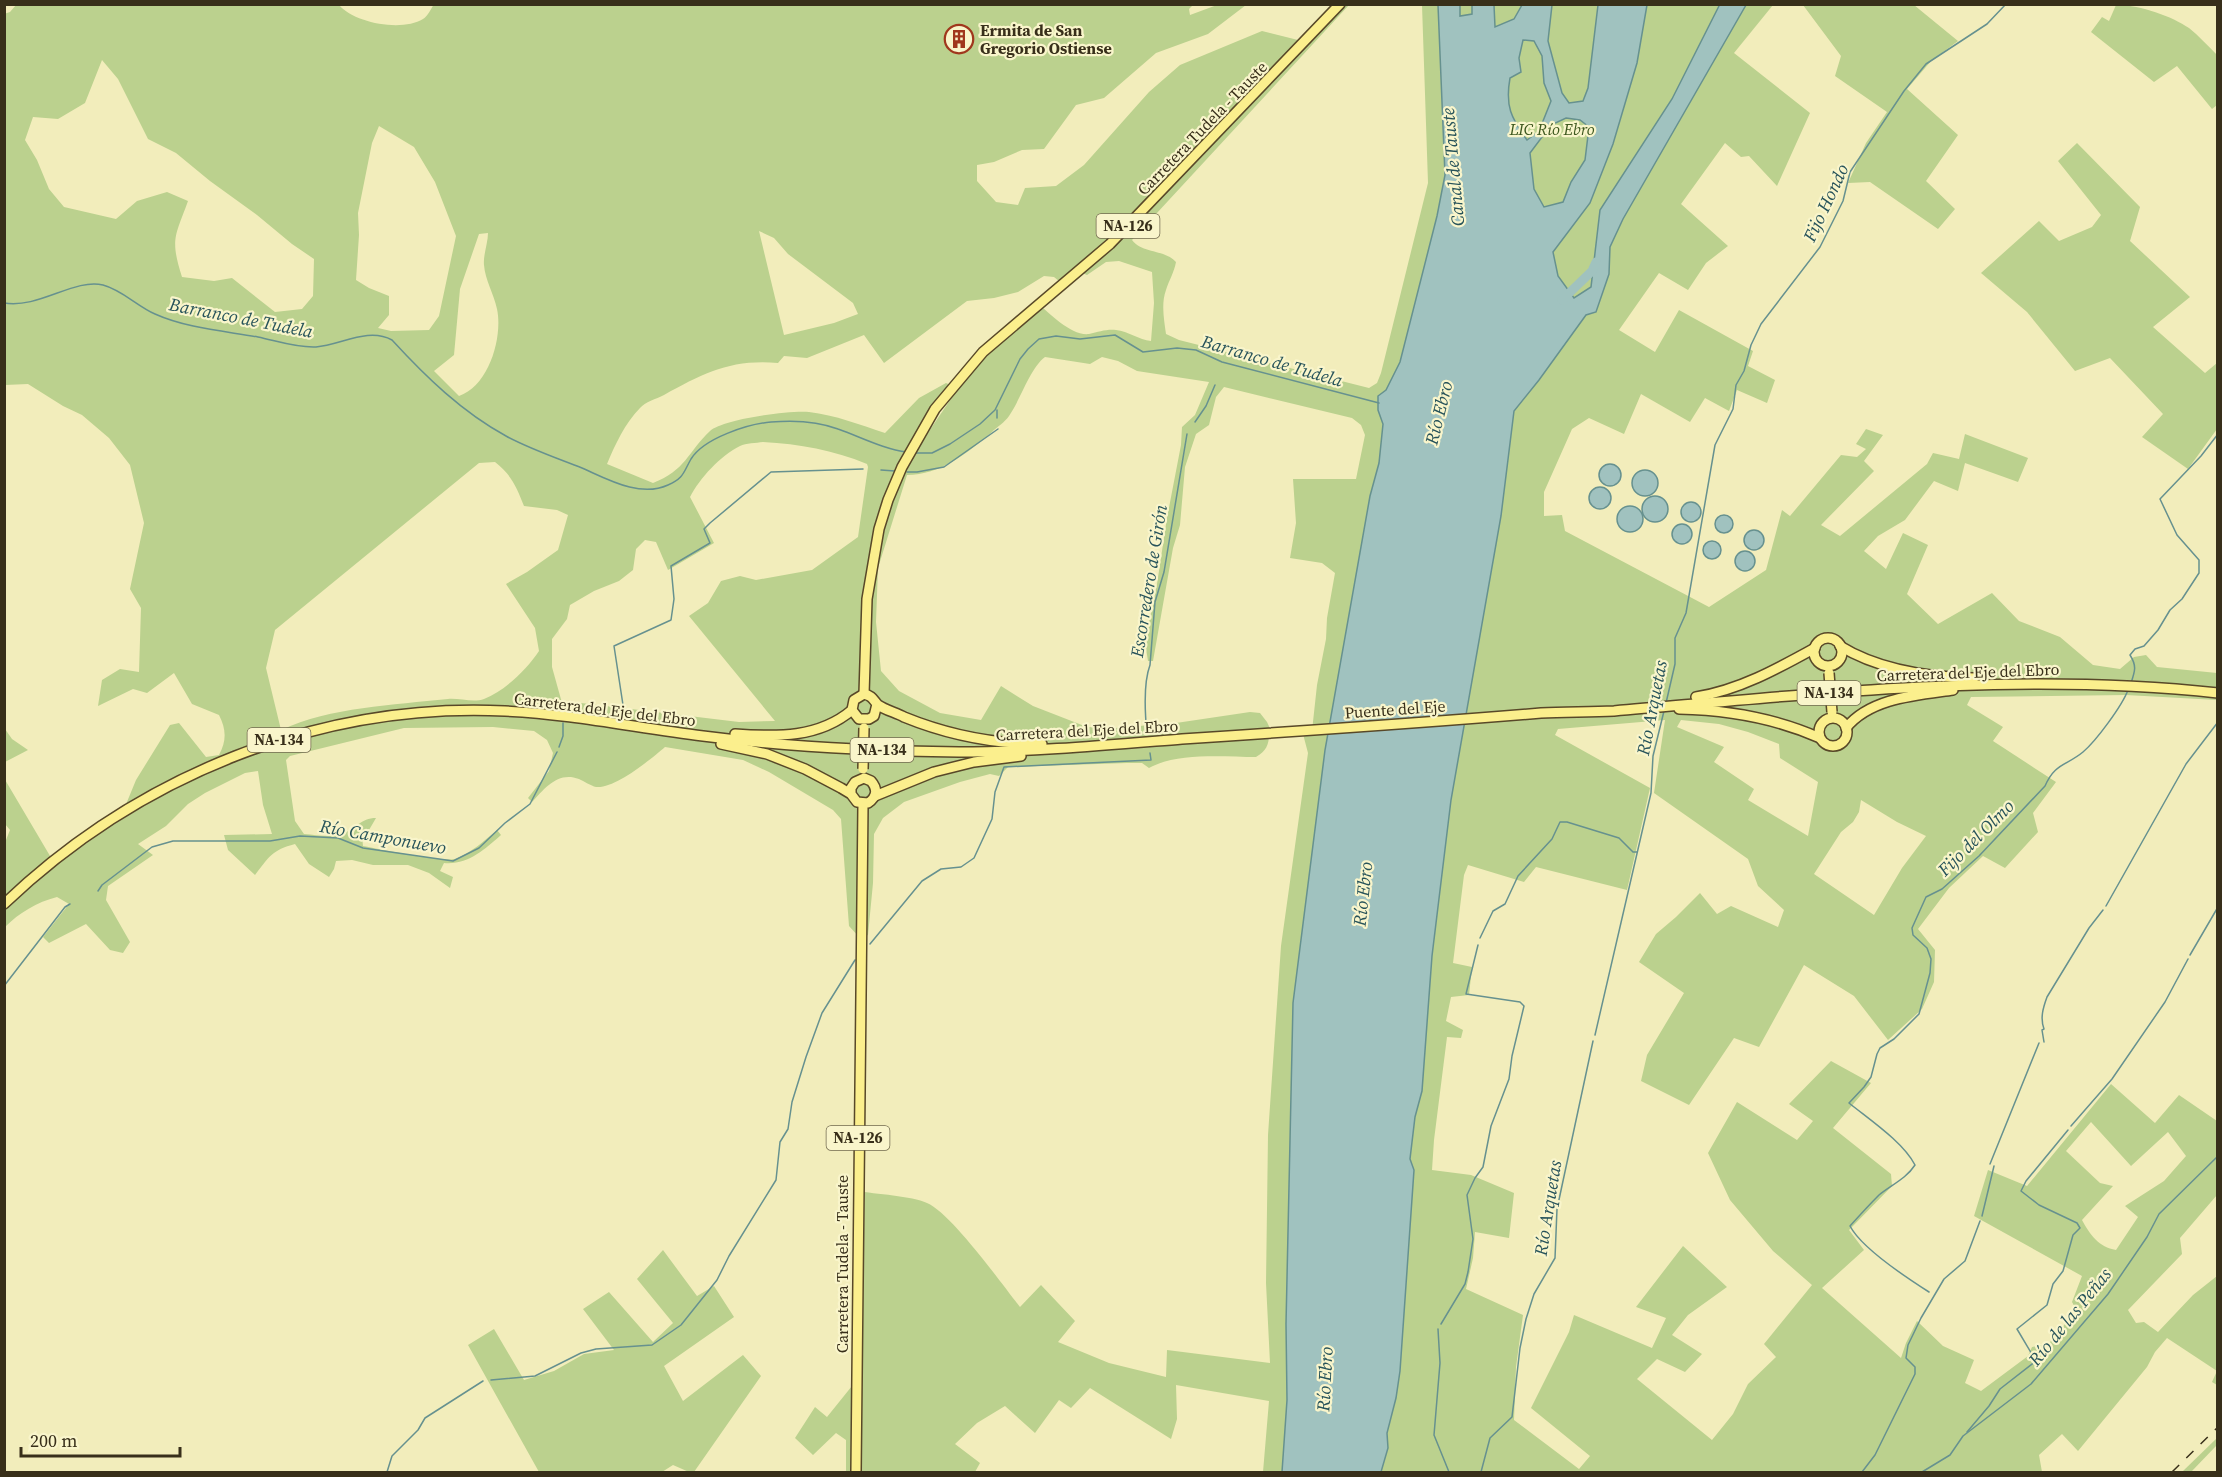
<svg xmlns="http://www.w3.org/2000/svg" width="2222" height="1477" viewBox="0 0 2222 1477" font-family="'Source Serif 4',serif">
<rect width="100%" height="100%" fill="#f2edbb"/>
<g fill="#bbd18e" fill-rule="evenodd">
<path d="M434,4L1193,5L1189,9L1190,15L1217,5H1246L1208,34L1156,53L1104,98L1076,105L1044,149L1022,150L994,162L977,165V181L996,202L1018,205L1025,188L1056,186L1084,165L1149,92L1180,65L1262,31L1306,42L1339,5H1349L1132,240C1143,254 1164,249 1176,262C1174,273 1169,280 1166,290C1161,304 1164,319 1166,334L1179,340L1369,388L1377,383L1381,373L1428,183L1422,5H1773L1734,53L1810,113L1777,186L1749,156L1741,157L1725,143L1681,204L1728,246L1706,263L1688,290L1659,273L1619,330L1655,352L1679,310L1753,351L1748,366L1775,380L1767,403L1737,390L1729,411L1705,398L1690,422L1641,394L1624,434L1589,418L1572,429L1544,492V516L1562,515L1565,531L1709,607L1766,570L1782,510L1790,516L1841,455L1857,457L1866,449L1856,444L1866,429L1883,435L1864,461L1874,471L1821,525L1840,536L1927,464L1933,453L1959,459L1965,434L2028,458L2018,482L1965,463L1958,491L1934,481L1905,520L1878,536L1864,551L1886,569L1903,533L1928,545L1907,594L1938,624L1992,593L2019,621L2060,637L2093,665L2120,669L2134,657L2146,655L2157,667L2217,673V700L2126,695L1971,697L1967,705L2003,727L1993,741L2056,782L2033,813L2038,832L2005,868L1983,856L1949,888L1918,929L1935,950L1934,982L1922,1009L1888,1040L1854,996L1804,965L1759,1047L1734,1038L1689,1105L1641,1081L1647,1055L1684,993L1639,962L1656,934L1676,917L1700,893L1717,914L1731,906L1778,927L1784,910L1758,886L1748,859L1654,793L1665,720L1558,729L1555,735L1650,788L1627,890L1536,867L1524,882L1468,865L1464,875L1453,963L1472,967L1469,995L1451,997L1446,1021L1463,1030L1461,1038L1447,1037L1434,1140L1432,1170L1471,1175L1514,1193L1509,1238L1475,1232L1473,1258L1466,1289L1523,1315L1516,1367L1514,1420L1579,1469L1590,1456L1531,1408L1569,1332L1574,1315L1652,1348L1666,1318L1636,1307L1683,1246L1727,1287L1688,1315L1672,1335L1702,1354L1685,1372L1657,1359L1637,1379L1712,1440L1733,1414L1748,1384L1776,1357L1764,1344L1812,1285L1773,1251L1730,1200L1708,1153L1737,1102L1797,1140L1813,1121L1789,1104L1831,1061L1871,1083L1833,1128L1891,1174L1892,1186L1849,1230L1864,1250L1822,1288L1901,1358L1906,1343L1917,1321L1943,1346L1974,1360L1965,1383L1981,1391L2028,1356L2032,1347L2048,1344L2056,1336L2076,1309L2072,1302L2082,1276L1974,1216L1988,1170L2027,1186L2111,1084L2155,1123L2179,1095L2217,1121V1195L2180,1238L2182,1254L2128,1310L2136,1323L2144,1322L2158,1332L2193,1295L2217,1276V1385L2212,1382L2217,1371L2167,1338L2155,1352L2147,1367L2078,1451L2062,1434L2039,1455L2042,1472H1263L1269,1401L1176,1385L1177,1419L1171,1439L1090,1388L1071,1408L1059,1400L1035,1433L1005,1406L977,1423L955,1444L980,1463L975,1472H846V1440L836,1433L813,1455L795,1438L815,1407L827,1417L856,1381L857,1191C875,1194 912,1196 927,1203C951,1213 1001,1283 1020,1307L1041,1285L1075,1321L1058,1342L1109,1363L1166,1377L1167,1350L1270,1363L1266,1283L1268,1135L1281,946L1308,753L1303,734L1312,731L1317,685L1326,639L1327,618L1335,573L1322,563L1290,558L1296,523L1293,479H1356L1365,435L1361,425L1352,418L1224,387L1216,397L1209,425L1196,434L1185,467L1180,525L1173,548L1153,661H1148L1145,642L1157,584L1167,518L1181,445L1182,427L1195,415L1209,382L1137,371L1118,361L1102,357L1090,364L1045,357C1030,368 1020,401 1009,416C1005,422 997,427 992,432C968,453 940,475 907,475L878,568L876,622L881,671L899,691L940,713L981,720L1001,686L1033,706L1087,727L1115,728L1176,723L1250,712L1260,713L1267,722L1273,735L1269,734C1269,745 1266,751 1256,757C1224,757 1178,752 1149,768L1142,763H1127L1008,767L999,776L990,774L960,782L904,802L883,818L874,834L873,883L868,935L860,938L849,926L841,819L833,810L769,772L743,760L665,747C651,759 615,789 596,787C591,786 584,781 579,779C558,771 545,788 532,802L528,798L549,771L553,753L547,740L534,731L493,727L404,728L290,756L286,760L295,821L304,834C317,835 330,838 342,834C355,829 361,818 376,818L369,830L362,836L363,846C378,849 443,862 455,859C471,853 484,841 497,830L501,835C484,850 468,865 444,863L440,871L453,877L450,888L429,873L408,865H373L352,860L336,861L334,869L329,877L309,864L295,844C272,850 269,857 255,875L228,850L224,835L272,834L263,805L258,771L245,773L205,793L188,804L166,826L138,844L153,855L108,886L106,900L130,942L123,953L110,950L86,924L49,943L43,937L69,904L57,897C37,902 19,913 5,927L4,845L10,830L5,824L4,778L53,861L122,814L136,780L170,725L179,723L206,757L219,755C227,740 226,729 219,715L192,704L174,673L147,693L133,689L98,706L102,680L120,669L139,672L141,608L130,589L144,523L130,465L109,438L82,415L63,406L28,384L5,385L4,14L10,12L16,5H339C354,23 402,32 423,19C427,17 431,9 434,4ZM102,60L118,79L148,139L176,153L210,181L257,215L292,244L314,259L313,296L302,309L275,312L232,278L214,281L182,277C170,239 175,237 188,201L167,192L137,201L116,219L64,207L49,189L37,160L25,140L33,117L58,119L85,103ZM379,126L414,147L435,182L456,236L439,316L429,330L391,331L378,328L389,315V296L369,288L356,280L359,235L358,213L372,143ZM759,231L774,238L788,254L853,303L858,314L834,323L784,335ZM488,233C488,243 483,255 484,265C485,280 494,294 497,309C503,337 489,386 459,396L434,371L454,355L460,289L479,234ZM1119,261L1152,272L1154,303L1151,341C1139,340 1128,331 1116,330C1106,329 1099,332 1089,334C1071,336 1051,314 1038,304L1013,326L961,384L923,440L932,419L955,387L946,383L919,398L885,433C861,425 835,415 809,412C790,410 723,419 710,431C687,453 686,470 653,483L607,464C615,445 625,423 640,408C645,402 656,399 664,395C704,373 731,359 778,363L784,356L807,358L864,335L884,363L967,301L994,298L1018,292L1044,276L1054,277L1065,286L1080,272L1087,275L1106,262ZM763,442C800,444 833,450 867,464L868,467L858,537L812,570L756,580L740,576L721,581L708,603L689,616L775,721L739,722L581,703H562L552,667V639L567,619L570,605L594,591L619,581L633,570L636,549L645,540L656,542L668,570L714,543L690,497C700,478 720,456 740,446C746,443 756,443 763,442ZM495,462C511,474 517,488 524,506L557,510L568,515L558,550L527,572L506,584L535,628L539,651C527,669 505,691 484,699C474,703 459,698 448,699C393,705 331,707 281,730L266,668L275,630L479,463ZM1681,720L1719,724L1748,732L1779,744L1780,758L1818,782L1808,836L1748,800L1754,789L1714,762L1724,747L1677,727ZM1861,800L1897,822L1926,836L1902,868L1874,915L1814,874L1841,832L1853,822L1859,812ZM2091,1122L2131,1166L2168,1132L2186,1156L2164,1181L2125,1206L2138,1217L2116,1250C2099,1247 2090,1235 2082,1220L2113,1186L2100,1183L2066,1151Z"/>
<polygon points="1803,5 1914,5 1958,41 1931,61 1907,89 1958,135 1926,181 1955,209 1938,229 1870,182 1848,183 1866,143 1887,112 1835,76 1841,56"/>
<path d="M2116,5C2137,4 2172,16 2189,28C2199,36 2208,46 2217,55V105L2212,109L2177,66L2154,82L2091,32L2102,17L2109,21Z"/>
<polygon points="2077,143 2140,207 2130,241 2190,297 2153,327 2205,373 2217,363 2217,429 2188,469 2142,437 2163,414 2110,358 2075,371 2027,312 1981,273 2039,221 2059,241 2092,227 2101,215 2058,161"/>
<polygon points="5,729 12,739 28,750 5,762"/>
<polygon points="663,1250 697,1296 714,1286 734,1317 664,1366 683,1401 743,1355 761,1376 694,1472 689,1472 673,1465 662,1472 539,1472 468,1345 494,1329 524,1380 554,1371 584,1354 614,1350 583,1309 609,1292 653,1342 673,1323 637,1279"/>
<polygon points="2217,1438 2217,1445 2191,1472 2182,1472"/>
</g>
<g fill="#a0c2bf" stroke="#66918f" stroke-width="1.5" fill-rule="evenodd">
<path d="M1720,4L1746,5L1623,219L1610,247L1609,274L1596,312L1586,315L1539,380L1514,411L1501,516L1451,800L1432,956L1422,1091L1415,1117L1410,1159L1414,1170L1400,1371L1396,1398L1387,1433L1388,1448L1381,1472H1282L1287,1400L1286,1324L1293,1003L1325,750L1370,496L1379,463L1383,424L1378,410V396L1386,390L1400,362L1437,216L1445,175L1438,5H1460V16L1472,14V5H1494L1495,27L1514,19L1522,5H1552L1548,41L1562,93L1569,103L1583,101L1588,88L1598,5H1647L1637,63L1613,144L1590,203L1553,252L1558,276L1574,298L1591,287L1600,210L1672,99ZM1523,40L1534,41L1542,56L1544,83L1551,101L1539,131L1527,140C1511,118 1505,106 1510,78L1521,72L1519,58ZM1566,118L1580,120L1589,127L1585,160L1571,182L1563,202L1544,207L1534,189L1530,153L1551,125Z"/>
<circle cx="1610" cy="475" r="11"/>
<circle cx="1645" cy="483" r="13"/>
<circle cx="1600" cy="498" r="11"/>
<circle cx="1655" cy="509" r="13"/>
<circle cx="1691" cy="512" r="10"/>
<circle cx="1630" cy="519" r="13"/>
<circle cx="1724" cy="524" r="9"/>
<circle cx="1682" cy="534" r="10"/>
<circle cx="1754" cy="540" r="10"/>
<circle cx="1712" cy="550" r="9"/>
<circle cx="1745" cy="561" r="10"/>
</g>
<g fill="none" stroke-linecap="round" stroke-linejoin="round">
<g stroke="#66918f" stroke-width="1.5">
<path d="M4,303C39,309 74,278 103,285C122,290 137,306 155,314C186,328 224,331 258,337C277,341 297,348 316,347C341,345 368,327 392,340C426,377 462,412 506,436C530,449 557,458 582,468C607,479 640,498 668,485C684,478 683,473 691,459C704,438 748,424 771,422C794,420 817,421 838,429C861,437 883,449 907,452"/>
<polyline points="997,410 997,418"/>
<polyline points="1195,422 1206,406 1215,385"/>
<polyline points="915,453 932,453 950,444 980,424 995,410 1020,359 1028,349 1039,339 1056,336 1080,339 1115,335 1143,352 1177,348 1196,350 1222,362 1379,403"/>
<polyline points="881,470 895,471"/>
<polyline points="907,472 917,472 944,467 998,429"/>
<path d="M2131,683C2135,671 2137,666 2130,655L2135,649L2144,646L2158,630L2170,610L2182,599L2199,573V560L2177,535L2160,499L2201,456L2218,434"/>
<polyline points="1666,703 1675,664 1675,638 1686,613 1715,445 1733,409 1736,385 1744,371 1751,345 1761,324 1820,247 1843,201 1850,172 1904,91 1926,64 1987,24 2006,4"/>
<polyline points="623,705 614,646 671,620 674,599 671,566 710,543 704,529 710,523 771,472 863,469"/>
<path d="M1147,734C1145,714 1143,684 1150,665L1155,602L1164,572L1187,434"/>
<polyline points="559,747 563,736 563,723"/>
<polyline points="98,891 102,885 152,847 173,841 270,841 300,836 338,838 363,848 453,861 479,848 505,823 530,804 557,752"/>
<polyline points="2106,906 2186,764 2218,722"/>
<polyline points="1480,938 1493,911 1505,904 1518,876 1552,839 1560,822 1567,822 1619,838 1633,852 1637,852"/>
<polyline points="870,944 922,881 941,869 961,867 974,858 992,819 995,792 1004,767 1151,760 1150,753"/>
<polyline points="2190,955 2218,907"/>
<polyline points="4,986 65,907 70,904"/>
<polyline points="1595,1035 1651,793 1653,756 1664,711"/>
<path d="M2044,1042L2042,1030L2044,1029C2040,1018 2043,1008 2047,997L2089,928L2103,910"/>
<polyline points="2071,1126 2112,1079 2165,1002 2188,959"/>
<polyline points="1990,1164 2039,1043"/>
<polyline points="1982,1216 1994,1166"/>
<path d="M1929,1292C1907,1278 1862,1249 1850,1226C1859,1216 1869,1205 1879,1195C1891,1185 1906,1179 1915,1165C1903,1142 1870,1120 1849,1103L1864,1087L1871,1077L1877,1054L1880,1048L1894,1039L1919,1014L1930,973L1931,959L1927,948L1913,935L1912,928L1926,897L1942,889L1979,856L2045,786C2055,763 2066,766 2083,752C2096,741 2122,706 2128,690"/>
<polyline points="1441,1324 1465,1284 1468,1272 1473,1239 1467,1195 1475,1178 1483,1167 1491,1126 1509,1079 1512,1056 1524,1006 1520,1002 1466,994 1478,945"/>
<polyline points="1438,1329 1440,1363 1434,1435 1449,1472"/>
<polyline points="491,1380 535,1376 581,1353 596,1349 652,1345 681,1325 717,1280 729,1256 776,1180 780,1142 788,1129 792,1102 806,1057 822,1013 855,960"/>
<polyline points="1967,1432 1989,1406 2000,1389 2036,1361 2017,1329 2047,1305 2053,1284 2063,1271 2073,1235 2080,1228 2077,1223 2039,1205 2021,1191 2026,1181 2068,1130"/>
<polyline points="387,1472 392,1456 418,1430 425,1418 483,1381"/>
<polyline points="1481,1472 1490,1438 1512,1417 1520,1348 1526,1319 1534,1294 1555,1258 1557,1209 1593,1041"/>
<polyline points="1862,1472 1875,1455 1915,1374 1915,1367 1906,1358 1908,1345 1921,1318 1944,1279 1965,1261 1980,1221"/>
<polyline points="1922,1472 1950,1455 1963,1436 2031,1384 2108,1294 2147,1237 2159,1214 2218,1156"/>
</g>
<polyline stroke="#a0c2bf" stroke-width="9" points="1562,300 1592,271 1596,262"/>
<g stroke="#584828" stroke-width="12">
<g id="primary">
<circle cx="1828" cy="652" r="14"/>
<path d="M1840,646C1879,670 1928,677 1974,678"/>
<polyline points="864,694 867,599 879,529 888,500 902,467 935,409 983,352 1110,244 1340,4"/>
<path d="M1696,697C1739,690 1777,669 1815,648"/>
<path d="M877,704L874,716L869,719H859L852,710L854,700L864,694C873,696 873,700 878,705C885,710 897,713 904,717C948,735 995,744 1042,744"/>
<path d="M1679,709C1728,710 1775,718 1820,738"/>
<circle cx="1833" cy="732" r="14"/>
<path d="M1846,728C1870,698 1917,695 1953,690"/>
<path d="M735,734C777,737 819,738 852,710"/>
<path d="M721,744L767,754L805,769L841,788L851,794L857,802L868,803C877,797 878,789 871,781L864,778L855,782L851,788V794"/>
<polyline points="875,796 934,772 974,762 1021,756"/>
<path d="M4,904C138,776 319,702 505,711C572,714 637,728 703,736C788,747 873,751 959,752C1033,752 1108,745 1182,739C1302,731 1421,723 1541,713C1565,712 1589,712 1614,711C1815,694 2016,671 2218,693"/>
<polyline points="856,1472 863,804"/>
</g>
</g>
<use href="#primary" stroke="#fbef8d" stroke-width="9"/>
<polyline stroke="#382f1a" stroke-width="1.5" stroke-dasharray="10 10" stroke-linecap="butt" points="2172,1472 2218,1427"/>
<g stroke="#584828" stroke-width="12" stroke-linecap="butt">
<g id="primary-bridge">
<polyline points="1829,673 1832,712"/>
<polyline points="863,769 864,728"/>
</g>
</g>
<use href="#primary-bridge" stroke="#fbef8d" stroke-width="9"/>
</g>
<defs>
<g id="building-ring" transform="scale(1.5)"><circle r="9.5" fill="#f9f5cb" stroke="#a0371d" stroke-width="1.5"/><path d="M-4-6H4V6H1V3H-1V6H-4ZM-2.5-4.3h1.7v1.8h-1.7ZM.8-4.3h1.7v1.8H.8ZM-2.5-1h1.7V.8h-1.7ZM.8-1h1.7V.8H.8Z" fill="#a0371d"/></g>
</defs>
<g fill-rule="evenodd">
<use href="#building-ring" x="959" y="39"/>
</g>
<g text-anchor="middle" stroke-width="4.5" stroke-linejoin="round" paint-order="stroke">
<g fill="#f9f5cb" stroke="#726a4f" stroke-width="1.5">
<rect x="1096.5" y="214" width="63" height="24" rx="4.5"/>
<rect x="1797.5" y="681" width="63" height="24" rx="4.5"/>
<rect x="247.5" y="728" width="63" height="24" rx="4.5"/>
<rect x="850.5" y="738" width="63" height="24" rx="4.5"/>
<rect x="826.5" y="1126" width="63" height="24" rx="4.5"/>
</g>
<g font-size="15" font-weight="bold" fill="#382f1a">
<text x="1128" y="231">NA-126</text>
<text x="1829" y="698">NA-134</text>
<text x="279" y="745">NA-134</text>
<text x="882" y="755">NA-134</text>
<text x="858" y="1143">NA-126</text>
</g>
<g font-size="16" font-weight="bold" fill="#382f1a" stroke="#f9f5cb" text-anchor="start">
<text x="980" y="36">Ermita de San<tspan x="980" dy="18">Gregorio Ostiense</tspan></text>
</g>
<g font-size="16" fill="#382f1a" stroke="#f9f5cb">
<text transform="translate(1202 128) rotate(-46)" y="6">Carretera Tudela - Tauste</text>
<text transform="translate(1968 672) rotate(-2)" y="6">Carretera del Eje del Ebro</text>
<text transform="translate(605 709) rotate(7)" y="6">Carretera del Eje del Ebro</text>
<text transform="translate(1395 709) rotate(-4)" y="6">Puente del Eje</text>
<text transform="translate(1087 730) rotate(-3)" y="6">Carretera del Eje del Ebro</text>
<text transform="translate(842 1264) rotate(-90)" y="6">Carretera Tudela - Tauste</text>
</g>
<g font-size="16" font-style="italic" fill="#3d571e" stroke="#f9f5cb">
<text x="1552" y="135">LIC Río Ebro</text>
</g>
<g font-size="18" font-style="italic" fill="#27535a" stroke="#f9f5cb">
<text transform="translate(1453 167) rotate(-95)" y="6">Canal de Tauste</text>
<text transform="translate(1826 203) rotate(-65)" y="6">Fijo Hondo</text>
<text transform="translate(241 318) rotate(11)" y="6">Barranco de Tudela</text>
<text transform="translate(1272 361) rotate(16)" y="6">Barranco de Tudela</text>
<text transform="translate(1439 413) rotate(-76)" y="6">Río Ebro</text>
<text transform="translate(1149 581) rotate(-81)" y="6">Escorredero de Girón</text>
<text transform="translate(1652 708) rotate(-79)" y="6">Río Arquetas</text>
<text transform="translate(383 837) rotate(10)" y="6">Río Camponuevo</text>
<text transform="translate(1976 838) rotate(-45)" y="6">Fijo del Olmo</text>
<text transform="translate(1363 894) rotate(-84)" y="6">Río Ebro</text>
<text transform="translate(1548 1208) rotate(-81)" y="6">Río Arquetas</text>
<text transform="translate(2070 1317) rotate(-51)" y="6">Río de las Peñas</text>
<text transform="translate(1325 1379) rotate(-87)" y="6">Río Ebro</text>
</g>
</g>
<rect width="2222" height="1477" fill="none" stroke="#382f1a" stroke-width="12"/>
<path d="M21 1447v9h159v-9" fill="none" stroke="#382f1a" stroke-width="3"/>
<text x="30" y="1447" font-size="18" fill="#382f1a" stroke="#f9f5cb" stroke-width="4.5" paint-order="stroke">200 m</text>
</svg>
